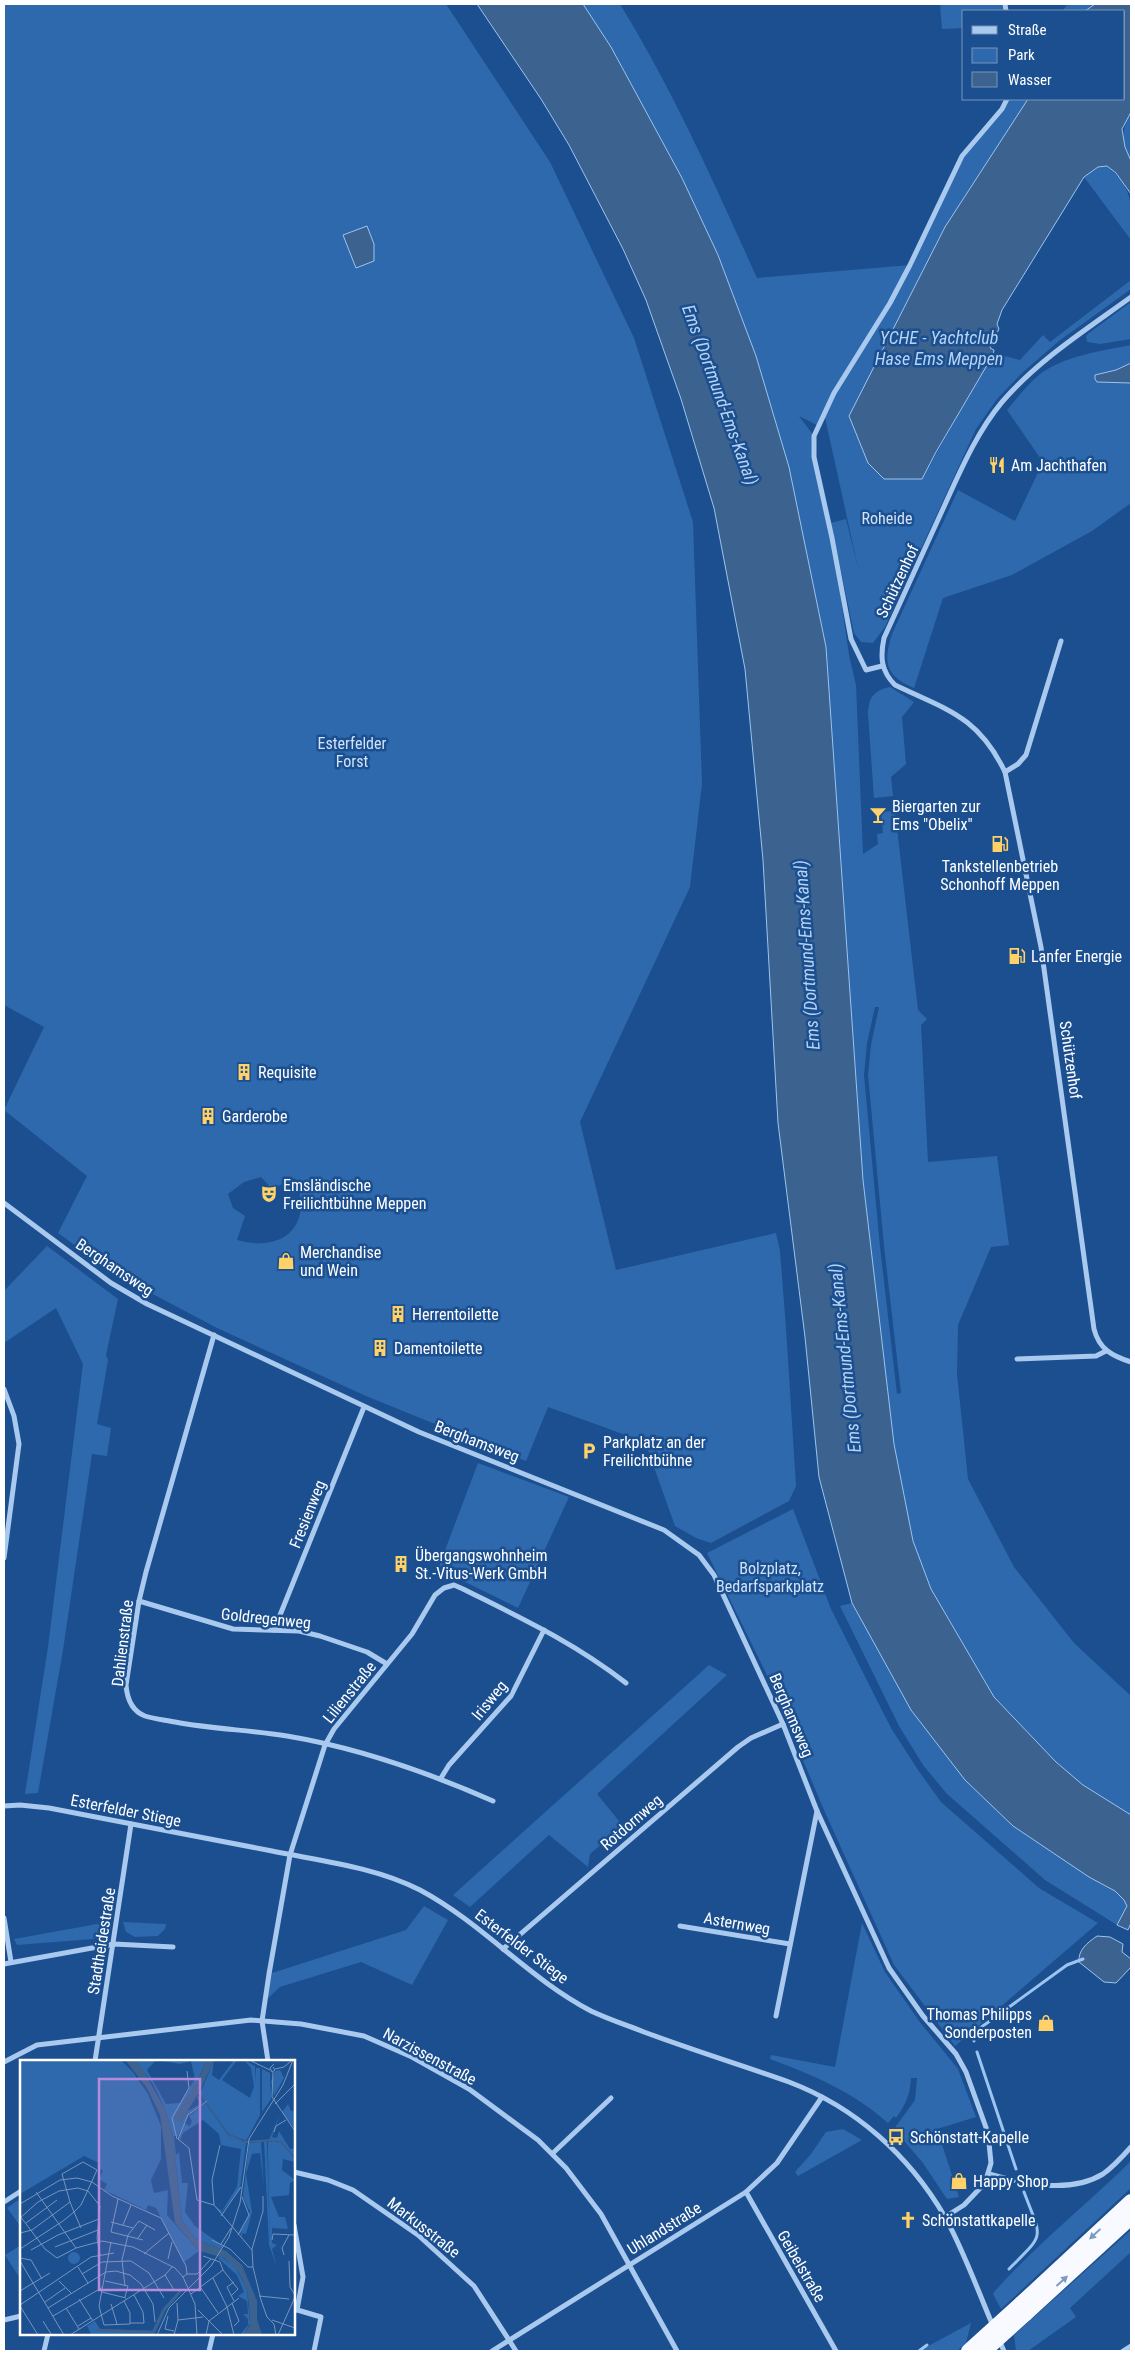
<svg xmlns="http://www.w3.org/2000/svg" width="1135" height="2355" viewBox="0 0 1135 2355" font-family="'Roboto Condensed',sans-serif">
<rect width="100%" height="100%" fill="#1b4f8f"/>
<g fill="#2e69ad" fill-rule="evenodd">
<path d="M4,4H446L550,162L634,338L693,522L702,784L690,887L580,1122L616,1270L776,1233L780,1251L786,1328L796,1486L789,1501L711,1543L696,1538L675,1526L645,1442L548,1407L526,1461L366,1396L217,1328L115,1274L58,1233L87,1176L4,1110L44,1027L4,1005ZM261,1177L272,1189L295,1178C314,1225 284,1253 237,1240L245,1216L233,1208L228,1194L244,1182Z"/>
<path d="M583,4H620C674,92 715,185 757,278L910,265L962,156L1007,99H1028L945,227L922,479L993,353L1020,360L1043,335L1050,342L1131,280V289L1059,341L1023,372L997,399L976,429L885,627L873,643L861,642L854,633L831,523L846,519L859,572L824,413L817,425L799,416L814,436L812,447L832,538L849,655L856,685L863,854L878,844L877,834L883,833L881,812L895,811L918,1010L927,1019L921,1025L928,1162L997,1156L1009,1245L991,1247L958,1325L957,1374L968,1479L1014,1567L1074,1643L1131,1696V1815L1083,1785L1056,1762L994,1697L931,1589L913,1541L894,1444L863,1180L826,647L789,467L756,356L718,255L682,178L611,47ZM875,1007H879L871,1045L868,1075L884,1246L901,1393L897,1394L880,1247L864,1075L867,1043Z"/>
<polygon points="940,4 1004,4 1005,11 964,11 964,28 942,29"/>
<polygon points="1068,4 1095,4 1085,11 1062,11"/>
<path d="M1131,112V161C1121,143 1121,130 1131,112Z"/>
<path d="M1107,166C1135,190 1131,204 1131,240L1084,177L1098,167Z"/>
<polygon points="1131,302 1131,339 1100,344 1087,342 1086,336 1089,333"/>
<path d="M1131,345V503L1092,531L1012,575L943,598L914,688C885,676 883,662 892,634L958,490L1015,521L1043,462L1007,410C1017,398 1027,385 1039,375C1063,356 1101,351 1131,345Z"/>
<path d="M890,687L914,702L902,717L906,764L891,777L893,796L874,798L868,714C869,697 873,691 890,687Z"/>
<polygon points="47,1246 118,1299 106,1355 108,1360 97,1424 111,1428 107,1456 92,1454 63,1650 38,1793 25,1794 48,1647 83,1364 56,1308 4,1343 4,1291"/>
<polygon points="478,1463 569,1497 518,1608 457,1578 444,1578 439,1566"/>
<polygon points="793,1509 831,1609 891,1728 918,1770 941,1802 1039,1888 1098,1923 955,2046 894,1965 824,1810 766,1673 707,1553"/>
<polygon points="852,1603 911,1710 965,1780 1013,1826 1089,1877 1115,1891 1124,1900 1127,1906 1117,1925 1045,1880 947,1794 923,1765 899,1726 840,1606"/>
<polygon points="709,1665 727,1675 597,1794 628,1832 617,1831 590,1854 588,1867 549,1835 470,1907 453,1895"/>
<polygon points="424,1906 448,1920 412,1985 361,1962 280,1987 265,2001 269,1974 406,1930"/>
<polygon points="108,1922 104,1934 93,1939 17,1945 14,1939"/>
<polygon points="123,1922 166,1924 165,1929 158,1936 135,1937 126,1932"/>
<path d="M862,1923L885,1972L919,2021L958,2069L976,2117L937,2129L959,2197L947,2199L923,2163L894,2129L915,2100L917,2078H911C910,2095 906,2104 896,2118L894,2116L888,2123C852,2091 815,2076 770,2059L771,2055L835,2067Z"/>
<polygon points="843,2129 862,2140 798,2176 795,2172 811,2154 826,2132"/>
<path d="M1131,2161V2188L1001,2309L993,2294L995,2291C1037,2244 1087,2204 1131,2161Z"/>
<polygon points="21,2198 21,2227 7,2208"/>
<polygon points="1131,2230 1131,2252 1070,2308 1076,2317 1028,2351 1016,2351 1014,2335"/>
<polygon points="21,2245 21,2280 5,2255"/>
<polygon points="971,2323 966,2343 957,2351 919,2351"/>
</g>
<g fill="#3c6290" stroke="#9cc4f0">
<polygon points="477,4 583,4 611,47 682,178 718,255 756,356 789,467 826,647 863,1180 894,1444 913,1541 931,1589 994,1697 1056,1762 1083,1785 1131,1815 1131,1923 1128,1930 1117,1925 1127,1906 1124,1900 1115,1891 1089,1877 1013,1826 965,1780 911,1710 852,1603 819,1477 805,1337 778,1123 763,860 745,669 714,508 681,399 646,300 623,249 569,145 541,99"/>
<polygon points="1095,4 1131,4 1131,112 1122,129 1125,147 1131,161 1131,194 1116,173 1107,166 1098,167 1084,177 1002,310 997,324 999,329 990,348 994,350 993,355 936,452 922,479 884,479 868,463 849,416 945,227 1028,99 1124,99 1124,11 1085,11"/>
<polygon points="367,226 374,244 374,261 356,268 343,235"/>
<polygon points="1131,363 1131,383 1097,382 1095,379 1095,375 1116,370"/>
<path d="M1097,1936L1110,1937L1123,1944L1122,1952L1131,1959V1967L1116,1983L1104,1982L1079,1962C1078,1950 1087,1943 1097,1936Z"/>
</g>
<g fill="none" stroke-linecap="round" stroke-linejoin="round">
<g stroke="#9cc4f0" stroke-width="3">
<polyline points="974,2041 976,2031 1067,1965 1083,1959"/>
<polyline points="977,2052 1016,2169"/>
<path d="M1009,2269C1046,2232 1042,2240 1024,2192"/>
<polyline points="919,2351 927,2345"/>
</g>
<g stroke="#a9c9ee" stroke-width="5">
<polyline points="1005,4 1006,11"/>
<path d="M1131,297C1087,329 1038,360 1002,402C976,433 959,474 942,511C923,553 903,596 884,638C880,657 881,671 895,685C947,710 978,716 1005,772L1041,947L1094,1329C1099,1349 1112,1356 1131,1362"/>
<polyline points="882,666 866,670 851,639 832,538 814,457 814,436 834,393 890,303 910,265 962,156 1002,109 1007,99"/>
<polyline points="1005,772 1018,764 1026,755 1061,641"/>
<polyline points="4,1203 111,1283 147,1304 419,1432 664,1530 699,1555 714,1575 783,1724 817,1811 889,1968 923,2016 956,2054 966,2072 988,2133 991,2163 985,2183 964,2205 945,2217"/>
<path d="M214,1335L146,1572L139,1601L126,1685C127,1698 132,1711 145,1716C154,1719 165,1720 175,1722C212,1729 250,1730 287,1736C359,1748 427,1772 493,1801"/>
<polyline points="1017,1359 1096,1356 1106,1351"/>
<polyline points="4,1389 14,1416 19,1444 4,1558"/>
<polyline points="139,1601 233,1629 299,1631 320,1636 367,1652 387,1664"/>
<polyline points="274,1630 364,1407"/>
<polyline points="441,1778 449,1765 511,1696 544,1630"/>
<path d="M4,1806L20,1805L49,1808C123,1822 198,1837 272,1851C321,1861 375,1867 420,1890C482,1923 528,1978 591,2011C608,2019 626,2025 644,2032C692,2050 741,2065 789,2082C855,2107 909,2155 945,2217C963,2249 978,2291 993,2326"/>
<polyline points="4,1918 11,1962"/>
<polyline points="680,1926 790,1944"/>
<polyline points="503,1949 738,1747 751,1738 783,1724"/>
<polyline points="4,1964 114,1944 173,1947"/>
<polyline points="776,2016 817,1811"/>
<polyline points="95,2061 131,1824"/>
<path d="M268,2061L262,2021L269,1974L290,1855L325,1745L334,1729L412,1634L435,1595L444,1588L454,1585L463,1589C521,1618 573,1642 626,1683"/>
<polyline points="4,2062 37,2045 251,2020 301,2024 364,2036 412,2057 469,2089 538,2140 566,2168 601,2214 677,2351"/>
<polyline points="553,2153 611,2098"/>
<polyline points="294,2172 328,2180 353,2190 418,2235 474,2286 516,2351"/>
<path d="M989,2174C1024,2184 1070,2194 1103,2174C1113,2167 1123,2156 1131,2147"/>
<polyline points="746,2192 836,2351"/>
<polyline points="4,2202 21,2191"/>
<polyline points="294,2225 303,2277 297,2310"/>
<polyline points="294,2309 321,2317 314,2351"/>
<polyline points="4,2320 21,2316"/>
<polyline points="999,2340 1004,2351"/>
<polyline points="44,2351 48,2334"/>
<polyline points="209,2351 213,2334"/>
<polyline points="492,2351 746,2192 777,2163 822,2097"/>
<polyline points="1123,2351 1131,2346"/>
</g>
<g stroke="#f8faff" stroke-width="14">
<polyline points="1021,2303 1131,2201"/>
<polyline points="1026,2314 1131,2218"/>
</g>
<g stroke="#f8faff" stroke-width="14">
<polyline points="968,2351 1021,2303"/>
<polyline points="985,2351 1026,2314"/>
</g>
</g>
<defs><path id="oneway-solid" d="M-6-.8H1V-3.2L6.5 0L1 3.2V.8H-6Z" transform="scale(1.25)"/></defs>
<g fill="#7e9cc1">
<use href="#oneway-solid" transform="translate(1095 2234) rotate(137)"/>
<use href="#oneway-solid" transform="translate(1062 2281) rotate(-42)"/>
</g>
<defs>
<g id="restaurant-bare" transform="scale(1.35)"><path d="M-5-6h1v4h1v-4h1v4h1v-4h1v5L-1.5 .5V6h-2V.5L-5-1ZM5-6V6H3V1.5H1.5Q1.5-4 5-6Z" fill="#ffd166" stroke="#1b4f8f" stroke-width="2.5" paint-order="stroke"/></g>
<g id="bar-bare" transform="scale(1.35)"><path d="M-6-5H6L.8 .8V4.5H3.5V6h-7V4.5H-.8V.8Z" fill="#ffd166" stroke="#1b4f8f" stroke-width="2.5" paint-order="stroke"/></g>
<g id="fuel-bare" transform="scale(1.35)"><path d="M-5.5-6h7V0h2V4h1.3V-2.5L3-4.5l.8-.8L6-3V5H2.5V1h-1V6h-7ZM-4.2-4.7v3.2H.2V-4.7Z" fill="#ffd166" stroke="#1b4f8f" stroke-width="2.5" paint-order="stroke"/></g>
<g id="building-bare" transform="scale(1.35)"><path d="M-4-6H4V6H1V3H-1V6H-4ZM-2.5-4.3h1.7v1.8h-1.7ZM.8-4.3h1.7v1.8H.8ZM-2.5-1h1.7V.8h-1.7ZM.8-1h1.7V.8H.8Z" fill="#ffd166" stroke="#1b4f8f" stroke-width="2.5" paint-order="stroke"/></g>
<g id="theatre-bare" transform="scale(1.35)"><path d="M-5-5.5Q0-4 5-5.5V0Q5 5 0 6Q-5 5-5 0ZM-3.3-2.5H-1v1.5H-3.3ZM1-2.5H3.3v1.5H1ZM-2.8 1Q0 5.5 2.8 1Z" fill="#ffd166" stroke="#1b4f8f" stroke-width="2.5" paint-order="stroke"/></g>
<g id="shop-bare" transform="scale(1.35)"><path d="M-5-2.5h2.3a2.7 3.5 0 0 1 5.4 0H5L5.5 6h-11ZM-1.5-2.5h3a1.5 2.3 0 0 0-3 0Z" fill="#ffd166" stroke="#1b4f8f" stroke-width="2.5" paint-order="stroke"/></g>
<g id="parking-bare" transform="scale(1.35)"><path d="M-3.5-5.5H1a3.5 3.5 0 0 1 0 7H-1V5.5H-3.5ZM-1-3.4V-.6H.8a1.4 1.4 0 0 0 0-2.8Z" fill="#ffd166" stroke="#1b4f8f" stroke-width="2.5" paint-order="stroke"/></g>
<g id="bus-bare" transform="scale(1.35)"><path d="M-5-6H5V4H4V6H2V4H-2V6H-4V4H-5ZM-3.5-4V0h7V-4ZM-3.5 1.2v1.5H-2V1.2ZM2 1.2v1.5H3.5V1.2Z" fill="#ffd166" stroke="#1b4f8f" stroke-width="2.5" paint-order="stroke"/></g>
<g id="church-bare" transform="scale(1.35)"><path d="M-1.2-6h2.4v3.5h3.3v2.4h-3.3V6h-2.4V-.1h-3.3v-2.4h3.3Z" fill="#ffd166" stroke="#1b4f8f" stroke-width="2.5" paint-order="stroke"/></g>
</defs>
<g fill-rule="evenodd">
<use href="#restaurant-bare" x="997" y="465"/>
<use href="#bar-bare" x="878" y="815"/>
<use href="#fuel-bare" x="1000" y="844"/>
<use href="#fuel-bare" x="1017" y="956"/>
<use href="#building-bare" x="244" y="1072"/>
<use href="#building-bare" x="208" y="1116"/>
<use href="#theatre-bare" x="269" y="1194"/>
<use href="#shop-bare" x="286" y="1261"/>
<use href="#building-bare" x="398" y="1314"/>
<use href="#building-bare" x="380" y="1348"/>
<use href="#parking-bare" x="589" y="1451"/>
<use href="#building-bare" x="401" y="1564"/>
<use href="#shop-bare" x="1046" y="2023"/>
<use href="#bus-bare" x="896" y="2137"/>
<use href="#shop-bare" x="959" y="2181"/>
<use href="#church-bare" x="908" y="2220"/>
</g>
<g text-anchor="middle" stroke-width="5" stroke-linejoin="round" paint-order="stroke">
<g font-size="16" fill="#fff" stroke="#1b4f8f" text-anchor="start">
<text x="1011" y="471">Am Jachthafen</text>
<text x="892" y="812">Biergarten zur<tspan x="892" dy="18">Ems "Obelix"</tspan></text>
<text x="1000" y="872" text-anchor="middle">Tankstellenbetrieb<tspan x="1000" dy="18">Schonhoff Meppen</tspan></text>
<text x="1031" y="962">Lanfer Energie</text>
<text x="258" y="1078">Requisite</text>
<text x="222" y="1122">Garderobe</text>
<text x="283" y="1191">Emsländische<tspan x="283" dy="18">Freilichtbühne Meppen</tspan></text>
<text x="300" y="1258">Merchandise<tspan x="300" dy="18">und Wein</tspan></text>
<text x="412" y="1320">Herrentoilette</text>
<text x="394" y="1354">Damentoilette</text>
<text x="603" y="1448">Parkplatz an der<tspan x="603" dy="18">Freilichtbühne</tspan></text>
<text x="415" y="1561">Übergangswohnheim<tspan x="415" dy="18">St.-Vitus-Werk GmbH</tspan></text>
<text x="1032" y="2020" text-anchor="end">Thomas Philipps<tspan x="1032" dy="18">Sonderposten</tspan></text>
<text x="910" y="2143">Schönstatt-Kapelle</text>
<text x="973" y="2187">Happy Shop</text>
<text x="922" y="2226">Schönstattkapelle</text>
</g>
<g font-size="16" fill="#cfe3fa" stroke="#1b4f8f">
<text x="887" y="524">Roheide</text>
<text x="352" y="749">Esterfelder<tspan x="352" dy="18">Forst</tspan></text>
<text x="770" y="1574">Bolzplatz,<tspan x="770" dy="18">Bedarfsparkplatz</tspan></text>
</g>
<g font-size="16" fill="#fff" stroke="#1b4f8f">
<text transform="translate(897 581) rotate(-65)" y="6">Schützenhof</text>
<text transform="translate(1071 1060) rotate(82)" y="6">Schützenhof</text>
<text transform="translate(115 1267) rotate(34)" y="6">Berghamsweg</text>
<text transform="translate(477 1441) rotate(21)" y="6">Berghamsweg</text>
<text transform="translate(307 1514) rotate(-68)" y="6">Fresienweg</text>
<text transform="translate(266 1618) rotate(6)" y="6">Goldregenweg</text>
<text transform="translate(122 1643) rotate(-83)" y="6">Dahlienstraße</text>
<text transform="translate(349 1692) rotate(-51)" y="6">Lilienstraße</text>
<text transform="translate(489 1700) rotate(-51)" y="6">Irisweg</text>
<text transform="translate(792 1715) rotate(67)" y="6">Berghamsweg</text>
<text transform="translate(126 1810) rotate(11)" y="6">Esterfelder Stiege</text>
<text transform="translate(631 1822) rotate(-41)" y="6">Rotdornweg</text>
<text transform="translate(737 1923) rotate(10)" y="6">Asternweg</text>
<text transform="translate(101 1941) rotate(-81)" y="6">Stadtheidestraße</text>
<text transform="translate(522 1946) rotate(37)" y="6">Esterfelder Stiege</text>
<text transform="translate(430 2056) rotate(28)" y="6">Narzissenstraße</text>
<text transform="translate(424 2227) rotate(38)" y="6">Markusstraße</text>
<text transform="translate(664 2228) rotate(-32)" y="6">Uhlandstraße</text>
<text transform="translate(802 2266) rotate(60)" y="6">Geibelstraße</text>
</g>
<g font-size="18" font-style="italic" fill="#b5d3f5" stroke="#1b4f8f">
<text x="939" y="344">YCHE - Yachtclub<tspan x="939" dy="21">Hase Ems Meppen</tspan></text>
<text transform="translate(720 395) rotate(70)" y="6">Ems (Dortmund-Ems-Kanal)</text>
<text transform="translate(807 955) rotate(-94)" y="6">Ems (Dortmund-Ems-Kanal)</text>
<text transform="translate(845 1358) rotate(-96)" y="6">Ems (Dortmund-Ems-Kanal)</text>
</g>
</g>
<g transform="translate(20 2060)">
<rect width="275" height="275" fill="#1b4f8f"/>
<path d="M0,0H101L113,12L128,34L141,66V99L131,120L134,133L148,130L147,155L179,191L164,202L136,148L128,145L126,150L84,130L87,124L79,119L83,111L77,107L79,103L64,96L0,134ZM115,0H186L161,62L168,51L180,44L176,35L184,42L168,55L158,76H154L156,95L159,92L162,123H168L165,152L175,166L203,186L201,189L176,179L162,161L153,77L146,51L133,24ZM136,0L160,4L171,1L175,19L160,43L146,44L127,10ZM194,0L192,15L199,20L214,0H217L202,20L230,38L234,26L231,8L224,0L235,6L236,24V8H240V55L226,81L209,74L180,34ZM242,9L250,13L251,39L242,52ZM260,10L264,18L254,36L251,22L255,11ZM185,43L209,76L226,83L220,129L201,153L195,146L202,151L217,127L221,89L201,85L199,74L183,60L163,73L160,81L159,76L164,63L170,66L172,61L169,56ZM268,44L271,51L275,50V69L262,52ZM260,54L252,77L257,78L259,71L270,89L275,88V98L261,81L249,80ZM255,81L262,84L275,99V102L263,99L262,110L275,120L270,123L269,135L251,137L259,157H265L268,169L252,168V183L257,185L252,189L257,207L249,185L244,82H247L250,184L248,93V82ZM241,82L244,128L240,93L232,94L226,114L232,152L226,174L222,173V178L220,172L230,152L223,137L229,83ZM48 198a6 6 0 1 1 12 0a6 6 0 1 1-12 0ZM200,196L216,208L227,230L230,263L224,275H220L228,265V259L223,254H228L227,241L218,236L224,232L217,215L198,198ZM166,227L145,251L134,275L71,274L67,266L75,261L80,269L134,271L144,249Z" fill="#2e69ad" fill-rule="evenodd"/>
<path d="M105,0H115L122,8L146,51L153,77L162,161L176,179L206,191L222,205L237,241V259L242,275H224L230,265L229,244L227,230L218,211L204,198L179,191L155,163L140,55L127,28ZM186,0H194L179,33L209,74L224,81L254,79L261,81L275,99L257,81L224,83L211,78L178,34L161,62L156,61L155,57L179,18Z" fill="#3c6290"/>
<path fill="none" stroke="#3c6290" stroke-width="2.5" d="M76,270L133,272L144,249L162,229"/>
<path fill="none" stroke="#7695bc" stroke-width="1" d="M229,0L250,10M253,7L255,10L252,12L250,8L254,4M255,9L264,7L271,1M253,12L252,37L275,71M255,44L275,24M254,72L256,66L266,60M157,79L152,58L169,28L167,11M158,79L169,88L177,140L194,145L232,190M158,79L168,55L187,41M16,132L56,188M243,136V151L232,189L233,207L241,240L247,257L254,264L256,275M98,139L91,172L123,180M0,144L40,120L57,118L72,122L92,136L141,158L166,206L167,214L163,217M194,145L192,120L200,85M0,156L25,189L37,198L56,188L82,181L113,187L155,208L163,217L175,244L177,275M201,156L221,127M0,158L18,142L39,131L58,128L68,131L80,146L77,178L80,195M91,162L113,168M6,163L37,140M103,165L111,145M0,173L12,170L50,142M218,175L229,155L222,137M118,178L127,165M192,180L210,189L228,207H233M252,180L253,174L275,175M91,182L79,246L84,265L110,264V253L104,241M201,184L211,168M35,187L78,170M0,189L43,161L54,152L61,145L77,110L63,102L42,114L50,142L54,152L61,168M11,190L38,175L79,159M124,194L149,173M264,195L262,188L269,175M275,195V211M183,196L200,202L203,210M0,198L11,200L22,219M148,199L152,182M0,201L44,275M269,201L270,227L275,235M58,207L68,223M203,210L218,229L211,236M62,214L82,202L111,201L129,213L144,238M167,214H177L191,199M145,215L154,230M193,218L207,247L214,275M39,221L52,234M85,221L108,226L105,237M214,222L207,227L214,241M105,226L102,200L108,175L119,161L135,170M181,228L198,253M0,231L30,213M82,232L106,238M171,234L203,210M239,236L269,239M59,239L73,261M25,242L45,228M212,243L219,261L214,266M91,244L97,264M0,245L71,197L94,193M0,246L18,275M28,248L86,212L96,211L110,215L121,224L133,244L135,262M46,248L59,269M178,250L203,275M33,256L83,227M148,256L145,269L154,271M158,260L183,257M252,260L275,268M23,261L31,274M110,263H124L123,252L114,235M58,266L71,258M50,275L145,215L152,207M137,275L149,248L191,206L209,177L220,143L229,79L263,25L273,0M154,275L158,260L157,243M186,275L189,261L219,238M258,275L275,237"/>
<path fill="#b68bdc" fill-opacity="0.15" stroke="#b68bdc" stroke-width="2.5" d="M79,19H180V230H79Z"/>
<rect width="275" height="275" fill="none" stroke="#fff" stroke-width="2.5"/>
</g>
<rect width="1135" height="2355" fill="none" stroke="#ffffff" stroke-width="10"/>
<rect x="962" y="10" width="162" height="90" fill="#1b4f8f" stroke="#7695bc"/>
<rect x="972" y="26" width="25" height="8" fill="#a9c9ee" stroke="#7695bc"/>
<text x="1008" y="35" font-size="15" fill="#ffffff">Straße</text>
<rect x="972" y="48" width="25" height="15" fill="#2e69ad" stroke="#7695bc"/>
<text x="1008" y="60" font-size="15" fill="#ffffff">Park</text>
<rect x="972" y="72" width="25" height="15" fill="#3c6290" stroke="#7695bc"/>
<text x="1008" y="85" font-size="15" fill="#ffffff">Wasser</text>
</svg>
